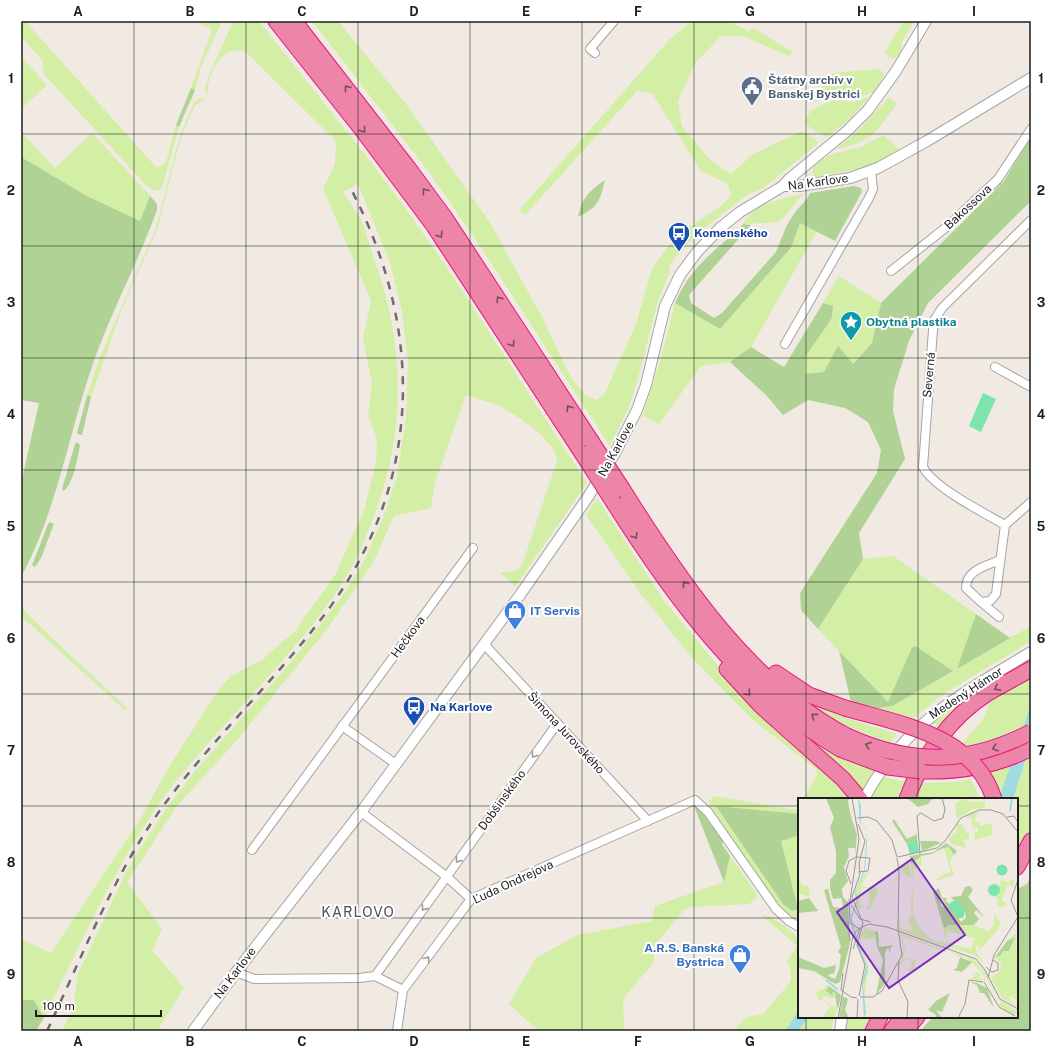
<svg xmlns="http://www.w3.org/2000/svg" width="1052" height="1052" viewBox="0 0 1052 1052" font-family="'Public Sans',sans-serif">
<rect width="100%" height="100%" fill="#f0eae3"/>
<g fill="#d3eea5">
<polygon points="21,21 25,21 155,166 159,167 166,162 176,125 179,127 162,187 160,190 152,190 144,183 44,74 42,60 21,36"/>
<polygon points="197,21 222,21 201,67 195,90 191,88 212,30"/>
<path d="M235,21H259L367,157L401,202L452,275L587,483L515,587L500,572C509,572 518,573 523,563L557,461C557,441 518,416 501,407C491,402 478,399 466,395L435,482L431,508L394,516L373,563L327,629L238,739L177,806L127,882L162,929L152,950L184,988L157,1031H62L73,1008L78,974L126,872L145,841L168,806L196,770L291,662L341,598L362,565L384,516L397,477L406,418L408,362L402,311L390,263L358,184L343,192C349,201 356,211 361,220C366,231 369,244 373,256C406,346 407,434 371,524C362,547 352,570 337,591C289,662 225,719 172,786C119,856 83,940 44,1018L34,1000H21V939L51,953L141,818L167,770L219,689L231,676L262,660L295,631L335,575L364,510L376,463L377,439L368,415L372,383L363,338L371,301L323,189L335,164L336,141L246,52C223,42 206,75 208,95L205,88L210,73L232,24Z"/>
<polygon points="312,21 338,21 406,104 489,221 542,317 570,376 586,396 596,400 605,393 636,324 652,269 675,237 722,205 731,195 728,184 701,171 652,93 637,91 526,214 521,213 521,208 670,39 692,21 730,21 749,32 752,27 794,53 788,56 743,36 721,36 696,62 678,101 682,126 710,160 731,174 752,155 801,131 814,138 818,143 765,187 747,195 693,237 670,264 668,276 658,301 638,378 629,407 610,446 478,243 429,172"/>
<polygon points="904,21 914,21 902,42 901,51 897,57 890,58 885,52"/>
<polygon points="21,57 47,85 21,109"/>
<polygon points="879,69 885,74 874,92 855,98 831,96 812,103 826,79 832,73"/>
<polygon points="870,96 849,120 829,136 826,137 806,125 805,121 811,110 833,100 854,102"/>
<path d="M889,97L897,103C878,130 871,143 836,149L857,132Z"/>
<polygon points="206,98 195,105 180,140 157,230 122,309 91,397 90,395 87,396 99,359 156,228 179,139 187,119 194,103 198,99"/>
<polygon points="21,132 55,168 92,133 150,196 140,221 87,196 21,157"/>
<path d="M883,135L899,149L877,163L857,169L820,176L818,178L813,176C811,166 815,163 821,156L824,160L829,155L861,147Z"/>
<path d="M803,194L784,217L777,222L743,224C752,204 783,198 803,194Z"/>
<polygon points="800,223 817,231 751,347 730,362 701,366 659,424 643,416 662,354 675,303 720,329 791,249"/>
<polygon points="839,276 881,303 872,343 852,364 824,372 805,375 804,357 832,318 833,306 823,303"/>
<polygon points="597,498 665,602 719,667 743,695 832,776 853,799 802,799 817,776 816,769 753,720 693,659 641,594 586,515"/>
<polygon points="893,556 976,614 957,669 1031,626 1031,641 939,697 914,718 878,708 892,706 952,671 888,702 818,629 863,559"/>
<polygon points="22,604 25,611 50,636 126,707 126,711 21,616"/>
<polygon points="1031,658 1031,661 985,687 940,727 930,723 967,697"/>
<path d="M1031,678V704L1024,726C1006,736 988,742 968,746L963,742L983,720L989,704L995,699Z"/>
<path d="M804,698L840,716L897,734L890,742C859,732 829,720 804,698Z"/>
<path d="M789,723C815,743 842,760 874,770L862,791Z"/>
<polygon points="1031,757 1031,829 1017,856 1017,799 1013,799 1026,760"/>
<polygon points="1011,766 1001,794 990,772"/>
<polygon points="882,777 907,782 901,799 869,799"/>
<polygon points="970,779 981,799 915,799 922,783 956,782"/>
<polygon points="714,796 796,810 799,804 799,917 788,915 776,902 710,807 709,801"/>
<polygon points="730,856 757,894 756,899 749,904 691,907 684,910 653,947 654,962 623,999 624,1031 539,1031 509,1004 536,958 578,935 652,921 655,906 724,882"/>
<path d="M762,915C773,916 792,930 799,940V1010L785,1031H733L747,1017L763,1014L788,985L791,980V971L787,961L797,946Z"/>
<polygon points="809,1017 834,1017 831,1031 798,1031"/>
<polygon points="847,1017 870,1017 863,1031 845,1031"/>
</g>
<g fill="#b0d295">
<polygon points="191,88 195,90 179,127 176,125"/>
<polygon points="1031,137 1031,201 928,303 909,341 894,389 893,411 905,459 859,533 863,559 818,629 801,610 800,593 877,473 881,450 868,422 845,408 808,400 783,415 766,395 730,362 751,347 784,367 823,303 833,306 832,318 805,357 805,374 824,372 838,346 853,364 872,343 881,303 1004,181"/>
<path d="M21,157L87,196L140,221L150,196L157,204V210C139,260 113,308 95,358C69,430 58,509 21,577V484L39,403L21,400Z"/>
<path d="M605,180C600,201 598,207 578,217C581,199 590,190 605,180Z"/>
<path d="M854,186L861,188L862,192L835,241L800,223L791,248L720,329L675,303C691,267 711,254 739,229L743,224L751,225L689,295L691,303L714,318L722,313L776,252L786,227L795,212L807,199L810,193Z"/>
<polygon points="89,395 91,397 82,435 80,435 77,433 87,396"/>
<path d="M77,442L80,445C78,456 73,487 63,491L62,489L75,444Z"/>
<polygon points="49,522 54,524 41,558 35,567 32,565"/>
<polygon points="976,614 1010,638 957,669"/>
<polygon points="915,646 953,671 892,706 878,708 851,702 839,651 888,702 912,648"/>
<polygon points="694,806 698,807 723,841 722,844 730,856 724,882"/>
<polygon points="716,806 799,814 799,835 781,841 798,909 792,911 783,904"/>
<polygon points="1031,876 1031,1031 920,1031 933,1017 1017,1017 1017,889 1027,884"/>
<polygon points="21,1000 34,1000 44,1018 36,1031 21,1031"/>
</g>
<polygon fill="#7ce5ad" points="983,393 996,399 981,432 969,426"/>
<g fill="#a0dbe1">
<polygon points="1031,704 1031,743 1013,799 999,799"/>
<polygon points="799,1010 799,1017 809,1017 798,1031 785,1031"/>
</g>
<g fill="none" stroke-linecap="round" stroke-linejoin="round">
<g stroke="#a5a5a5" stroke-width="10">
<g id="minor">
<polyline points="595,53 590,49 614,21"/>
<polyline points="891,271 949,225 998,179 1031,129"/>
<polyline points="785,344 869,198 873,189 871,171"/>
<polyline points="995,367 1031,387"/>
<path d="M1005,525C983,512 934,488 923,467L933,330L935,319L942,308L1031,220"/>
<path d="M1000,560C986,566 966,570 966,588L981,602L990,601L996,594L1005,525L1031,502"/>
<polyline points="981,602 999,617"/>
<polyline points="484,644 648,821"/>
<polyline points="342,726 396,764"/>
<polyline points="361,812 446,876 471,899"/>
<polyline points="252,850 473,548"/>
<polyline points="236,972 254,979 359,978 375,976 403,990"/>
<polyline points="375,976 557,724"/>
<polyline points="397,1031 403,990 471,899 695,800 708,812 776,909 789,921 799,927"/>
</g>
</g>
<g stroke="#a5a5a5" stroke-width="12">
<g id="tertiary">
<polyline points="783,186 789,179 847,131 868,110 896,71 926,21"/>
<path d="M864,799C905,722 960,695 1031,652"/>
<polyline points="193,1031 236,972 361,812 520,595 588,497 615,453 637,410 646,385 665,306 680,275 697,252 720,228 740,212 783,186 800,186 850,178 878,168 927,141 1031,78"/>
<polyline points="840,1031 842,1017"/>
</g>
</g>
<g stroke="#e6187d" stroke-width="17">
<g id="motorway">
<polyline points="276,21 360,127 434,226 582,453"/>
<polyline points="294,21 409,169 445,218 591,441"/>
<path d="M623,490C680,581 750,685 847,736"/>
<path d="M614,503C674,598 742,691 840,749"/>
<polyline points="727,669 761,706 843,779 860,799"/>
<polyline points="776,673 809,695 845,708"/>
<path d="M921,771C960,772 997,766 1031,748"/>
<path d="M907,799C922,757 950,717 988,693C1002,685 1017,677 1031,669"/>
<polyline points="1017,867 1031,841"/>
<polyline points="873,1031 880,1017"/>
<polyline points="892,1031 902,1017"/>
<polyline points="905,1031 917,1017"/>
</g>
</g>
<use href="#minor" stroke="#fff" stroke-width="8"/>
<use href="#tertiary" stroke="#fff" stroke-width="10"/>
<use href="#motorway" stroke="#ed85a8" stroke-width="15"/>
<path stroke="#6c6c6c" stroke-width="2.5" stroke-dasharray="8 8" stroke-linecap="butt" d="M47,1031C82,957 113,876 161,809C211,740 274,682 325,614C423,484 425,331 351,189"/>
<g stroke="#e6187d" stroke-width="17" stroke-linecap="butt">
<g id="motorway-bridge">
<polyline points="591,441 623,490"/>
<polyline points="582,453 614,503"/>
<path d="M845,708C900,724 974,735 994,799"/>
<path d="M847,736C911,765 968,765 1031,732"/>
<polyline points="840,749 888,767 921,771"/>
</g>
</g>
<use href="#motorway-bridge" stroke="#ed85a8" stroke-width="15"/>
</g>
<defs><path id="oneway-chevron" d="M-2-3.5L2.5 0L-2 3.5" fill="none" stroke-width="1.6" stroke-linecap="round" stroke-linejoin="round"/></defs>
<g stroke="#7b4c5c">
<use href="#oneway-chevron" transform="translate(347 88) rotate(-128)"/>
<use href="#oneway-chevron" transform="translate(363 130) rotate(52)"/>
<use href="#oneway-chevron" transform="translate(425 191) rotate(-126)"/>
<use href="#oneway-chevron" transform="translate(440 235) rotate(55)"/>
<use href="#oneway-chevron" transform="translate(499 299) rotate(-123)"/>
<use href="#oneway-chevron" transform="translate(512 344) rotate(57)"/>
<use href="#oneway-chevron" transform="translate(569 408) rotate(-123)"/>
<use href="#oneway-chevron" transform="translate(635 536) rotate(58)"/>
<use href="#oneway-chevron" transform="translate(685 584) rotate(-128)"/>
<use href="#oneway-chevron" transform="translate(997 688) rotate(151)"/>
<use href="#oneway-chevron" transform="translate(748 693) rotate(47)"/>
<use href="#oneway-chevron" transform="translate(814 716) rotate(-144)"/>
<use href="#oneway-chevron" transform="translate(868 745) rotate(-160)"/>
<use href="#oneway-chevron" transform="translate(995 748) rotate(161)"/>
</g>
<g stroke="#9a9a9a">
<use href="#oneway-chevron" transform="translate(534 755) rotate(126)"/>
<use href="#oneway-chevron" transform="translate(458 860) rotate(126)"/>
<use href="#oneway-chevron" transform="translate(424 908) rotate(125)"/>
<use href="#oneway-chevron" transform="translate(427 959) rotate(-53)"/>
</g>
<path fill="none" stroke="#1e1e1e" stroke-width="1" stroke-opacity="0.55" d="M134,21V1031M246,21V1031M358,21V1031M470,21V1031M582,21V1031M694,21V1031M806,21V799M918,21V799M21,134H1031M21,246H1031M21,358H1031M21,470H1031M21,582H1031M21,694H1031M21,806H799M1017,806H1031M21,918H799M1017,918H1031M806,1017V1031M918,1017V1031"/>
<defs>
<g id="civic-pin" transform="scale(1.15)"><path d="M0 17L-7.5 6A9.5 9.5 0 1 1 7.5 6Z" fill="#5c6f8a" stroke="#fff"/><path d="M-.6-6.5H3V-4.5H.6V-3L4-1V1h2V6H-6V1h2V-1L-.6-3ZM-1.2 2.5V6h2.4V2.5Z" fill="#fff"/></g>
<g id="bus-pin" transform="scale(1.15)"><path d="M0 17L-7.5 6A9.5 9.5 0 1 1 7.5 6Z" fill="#1a4fb4" stroke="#fff"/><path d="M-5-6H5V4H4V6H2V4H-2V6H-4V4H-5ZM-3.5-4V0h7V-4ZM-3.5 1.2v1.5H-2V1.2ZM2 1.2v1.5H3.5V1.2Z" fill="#fff"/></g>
<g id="sight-pin" transform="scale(1.15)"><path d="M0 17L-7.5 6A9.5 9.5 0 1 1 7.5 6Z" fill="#0f9aa8" stroke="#fff"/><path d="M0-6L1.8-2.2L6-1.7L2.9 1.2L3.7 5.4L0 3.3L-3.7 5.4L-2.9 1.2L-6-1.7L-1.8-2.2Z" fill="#fff"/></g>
<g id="shop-pin" transform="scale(1.15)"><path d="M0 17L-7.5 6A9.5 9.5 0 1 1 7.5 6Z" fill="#3f7fe0" stroke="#fff"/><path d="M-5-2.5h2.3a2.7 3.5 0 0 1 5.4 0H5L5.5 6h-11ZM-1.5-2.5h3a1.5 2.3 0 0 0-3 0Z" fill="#fff"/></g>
</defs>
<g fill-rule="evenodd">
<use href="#civic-pin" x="752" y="87"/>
<use href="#bus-pin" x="679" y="233"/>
<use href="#sight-pin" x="851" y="322"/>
<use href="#shop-pin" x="515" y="611"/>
<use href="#bus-pin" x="414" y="707"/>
<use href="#shop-pin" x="740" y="955"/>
</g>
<g text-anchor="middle" stroke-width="4" stroke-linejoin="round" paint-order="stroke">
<g font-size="12" font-weight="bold" fill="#4e5e75" stroke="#fff" text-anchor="start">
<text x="768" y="84">Štátny archív v<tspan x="768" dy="14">Banskej Bystrici</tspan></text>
</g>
<g font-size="12" fill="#1e1e1e" stroke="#fff">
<text transform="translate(818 182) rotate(-8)" y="4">Na Karlove</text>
<text transform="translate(968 207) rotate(-43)" y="4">Bakossova</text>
<text transform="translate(929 375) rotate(-85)" y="4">Severná</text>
<text transform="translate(616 449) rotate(-61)" y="4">Na Karlove</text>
<text transform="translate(408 637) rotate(-54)" y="4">Hečkova</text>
<text transform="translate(966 693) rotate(-33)" y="4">Medený Hámor</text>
<text transform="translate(566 733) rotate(47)" y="4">Šimona Jurovského</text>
<text transform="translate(502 800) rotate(-54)" y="4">Dobšinského</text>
<text transform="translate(513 882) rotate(-25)" y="4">Ľuda Ondrejova</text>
<text transform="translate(235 973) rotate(-53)" y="4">Na Karlove</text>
</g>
<g font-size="12" font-weight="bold" fill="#164399" stroke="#fff" text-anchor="start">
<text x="694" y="237">Komenského</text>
<text x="430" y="711">Na Karlove</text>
</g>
<g font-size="12" font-weight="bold" fill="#0d838f" stroke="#fff" text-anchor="start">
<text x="866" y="326">Obytná plastika</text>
</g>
<g font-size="12" font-weight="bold" fill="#366cbe" stroke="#fff" text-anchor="start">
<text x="530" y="615">IT Servis</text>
<text x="724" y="952" text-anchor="end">A.R.S. Banská<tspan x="724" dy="14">Bystrica</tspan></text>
</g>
<g font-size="14" letter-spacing="1" fill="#515151" stroke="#fff">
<text x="358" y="917">KARLOVO</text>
</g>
</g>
<g transform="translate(798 798)">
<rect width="220" height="220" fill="#f0eae3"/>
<path d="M166,0L173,5L176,3L187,4V10L174,11L159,21L157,6ZM179,14L177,25L181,24L182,28L191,25L194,28L195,37L177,42L176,35L180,34L179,29L175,30L173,19L169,20L168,18ZM159,26L165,27L168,35L171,34V41L166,42L168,50L153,46L151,40L158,35ZM151,49L156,57L152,63L156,77L137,83L147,75H153L146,50ZM123,58V68L115,71V118L125,134L136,143L147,145L148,141L149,149L101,132V120L104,132H114L110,122L113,119L114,80L104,75V67L110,62L114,80V100L115,85L113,66ZM73,74L69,77L63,88L80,90V95L72,112L68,110L72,106L70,91L64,90L61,106L66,109L60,111L58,108V93L66,76ZM0,80L5,87L10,88L12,99L0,95ZM216,81V89L210,86L204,102L210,107L206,109L203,107L205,110L200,108L198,105L202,103L194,97L198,99L203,82L211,84ZM141,113L146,131V128L170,125L190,133L195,129L197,115L200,123H203L200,131L182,152L181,148L177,147L179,156L186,165L176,157L151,149L148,140L150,145L173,151L177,140L148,133V137H147L148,139L147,140ZM68,130L77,133V140L66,142L65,137L61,145L69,163L71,169L66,198L65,186L69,168L60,145L65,131ZM101,135L149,153V154L104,138L107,150L105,160L117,162L119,148L116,172L107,173L113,170L114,167L113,163L108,161L101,168L106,151ZM218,135L220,202L215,201L214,198L210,199L220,209L204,200L193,179L200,175L203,170L202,164L196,160L197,157L199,160L205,153H212L217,141L210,142ZM150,153L171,159L177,163L189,176L202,202L220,213L204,205L219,214L216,217L206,212L199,204L198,201L200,206L203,204L183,171L166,158L162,159ZM174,164L184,173L188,181L187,183L173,181L179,174L182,177L180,181H186V178ZM10,186L24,193L29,186L31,188L29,194L34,197V194L37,195L38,201L26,198L24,202L37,209V210L41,207L36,220H24L33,208L19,200L20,197L16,195L22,193Z" fill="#d3eea5"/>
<path d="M28,0H52L50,3L52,15L59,37L57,58V50H50L51,58L46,69L50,83L44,91L45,99L50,104L52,145L42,184L37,186L16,173L0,170V159L26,170L38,167L36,177L34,175L30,178L37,181L41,171L43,157L40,154L43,149L26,92L30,91L35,109L45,110V107L43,100L35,101L32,90V82L38,75V53L32,29L36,20ZM109,0L120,1L135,0L130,6L120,9ZM96,21L109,41L119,36V41L109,46L94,23ZM129,29L138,43L143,45L124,53L122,43H138ZM148,45L159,53L156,57L151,49L146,50L133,56L123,58L113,66L112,58L136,54ZM172,88L175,92L170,99L187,120L178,112L176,115L183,123L181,121L176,127H151L146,130L135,94L141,90L144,101H141L144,109L148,108L144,100H149L146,105L149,103L163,124L168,120L167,114L153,99L163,98L167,89ZM11,100L20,113L0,115V103ZM77,133L80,134L81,149L96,147L92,150L93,156L90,150L87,154V185L78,197L85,162L79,149ZM217,140L211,153H205L202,158L197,159L210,142ZM162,159L174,164L164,174L155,172L159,170ZM171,184L179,185L189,190L196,210L186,195H182L179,187ZM31,188L43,197L41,207L39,210L37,195L34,194L35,198L28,193ZM152,195L144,214L138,212L144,220H138V217L130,212L138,203ZM45,198L50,201L47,212L51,220H41Z" fill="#b0d295"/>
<path d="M119,41L121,54L112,56L109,46ZM198.5 72a5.5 5.5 0 1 1 11 0a5.5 5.5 0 1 1-11 0ZM190 92a6 6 0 1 1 12 0a6 6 0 1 1-12 0ZM154,103H159L167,113L165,120H160L150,108Z" fill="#7ce5ad"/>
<path d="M60,0L63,7V25L68,31L69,47L67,73L58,93L59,104L54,120L60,145L69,168V174L65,187L68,215L66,220L64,186L68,168L60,150L53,126V118L58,104L57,94L66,72L68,47V32L62,24Z" fill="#a0dbe1"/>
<path fill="none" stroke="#a0dbe1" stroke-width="2" d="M212,13L214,0M28,182L40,192"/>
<path fill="none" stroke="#9c9894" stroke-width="1" d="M209,19L216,18L220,24M59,20L70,19L79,23L94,42L99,59M60,26L67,43L61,65L62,76L54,99L65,125L59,147L67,167L61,198M122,56L119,18L123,15L136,23L145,20L147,11L144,0M100,59L139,50L147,43L163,20L181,12H193L205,16L220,34M53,86L48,73L51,63L58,59L72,60L70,73L60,74M51,101L52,125L62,131M52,103L61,41L54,0M53,107L62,121L73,124M50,124L52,143M55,151L62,130M101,163L100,182L110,204L109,220M188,169L194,174L200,172V165L195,162M45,175L43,192L53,199L59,200M190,180L196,157L220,119L213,102L220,82M186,184L201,209L217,218M62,199H75L84,193L104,157L100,131L101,73L99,60M40,220L55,138L60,131L71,126L89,129L178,161L187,172L202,201L220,211M59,220L60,201M160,220L167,206L171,182L185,184"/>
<path fill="#7b2cbf" fill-opacity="0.15" stroke="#7b2cbf" stroke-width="2" d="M114,61L167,137L91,190L39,114Z"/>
<rect width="220" height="220" fill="none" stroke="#1e1e1e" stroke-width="2"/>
</g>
<rect width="1052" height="1052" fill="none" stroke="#ffffff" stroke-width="44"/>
<path d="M36 1010v6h125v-6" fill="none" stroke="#1e1e1e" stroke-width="2"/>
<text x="42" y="1010" font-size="12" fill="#1e1e1e" stroke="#ffffff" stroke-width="3" paint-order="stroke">100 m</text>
<rect x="22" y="22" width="1008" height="1008" fill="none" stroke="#1e1e1e" stroke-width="1.5"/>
<g font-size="13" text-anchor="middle" font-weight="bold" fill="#1e1e1e">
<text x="78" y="16">A</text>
<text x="190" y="16">B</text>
<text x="302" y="16">C</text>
<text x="414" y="16">D</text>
<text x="526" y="16">E</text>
<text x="638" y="16">F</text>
<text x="750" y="16">G</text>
<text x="862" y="16">H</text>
<text x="974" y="16">I</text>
<text x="11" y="83">1</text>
<text x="1041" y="83">1</text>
<text x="11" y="195">2</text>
<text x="1041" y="195">2</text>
<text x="11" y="307">3</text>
<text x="1041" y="307">3</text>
<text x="11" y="419">4</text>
<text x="1041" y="419">4</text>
<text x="11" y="531">5</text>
<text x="1041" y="531">5</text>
<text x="11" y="643">6</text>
<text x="1041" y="643">6</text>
<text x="11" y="755">7</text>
<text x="1041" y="755">7</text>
<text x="11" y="867">8</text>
<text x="1041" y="867">8</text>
<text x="11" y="979">9</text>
<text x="1041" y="979">9</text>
<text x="78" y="1046">A</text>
<text x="190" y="1046">B</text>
<text x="302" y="1046">C</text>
<text x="414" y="1046">D</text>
<text x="526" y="1046">E</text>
<text x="638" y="1046">F</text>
<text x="750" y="1046">G</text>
<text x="862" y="1046">H</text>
<text x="974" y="1046">I</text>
</g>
</svg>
